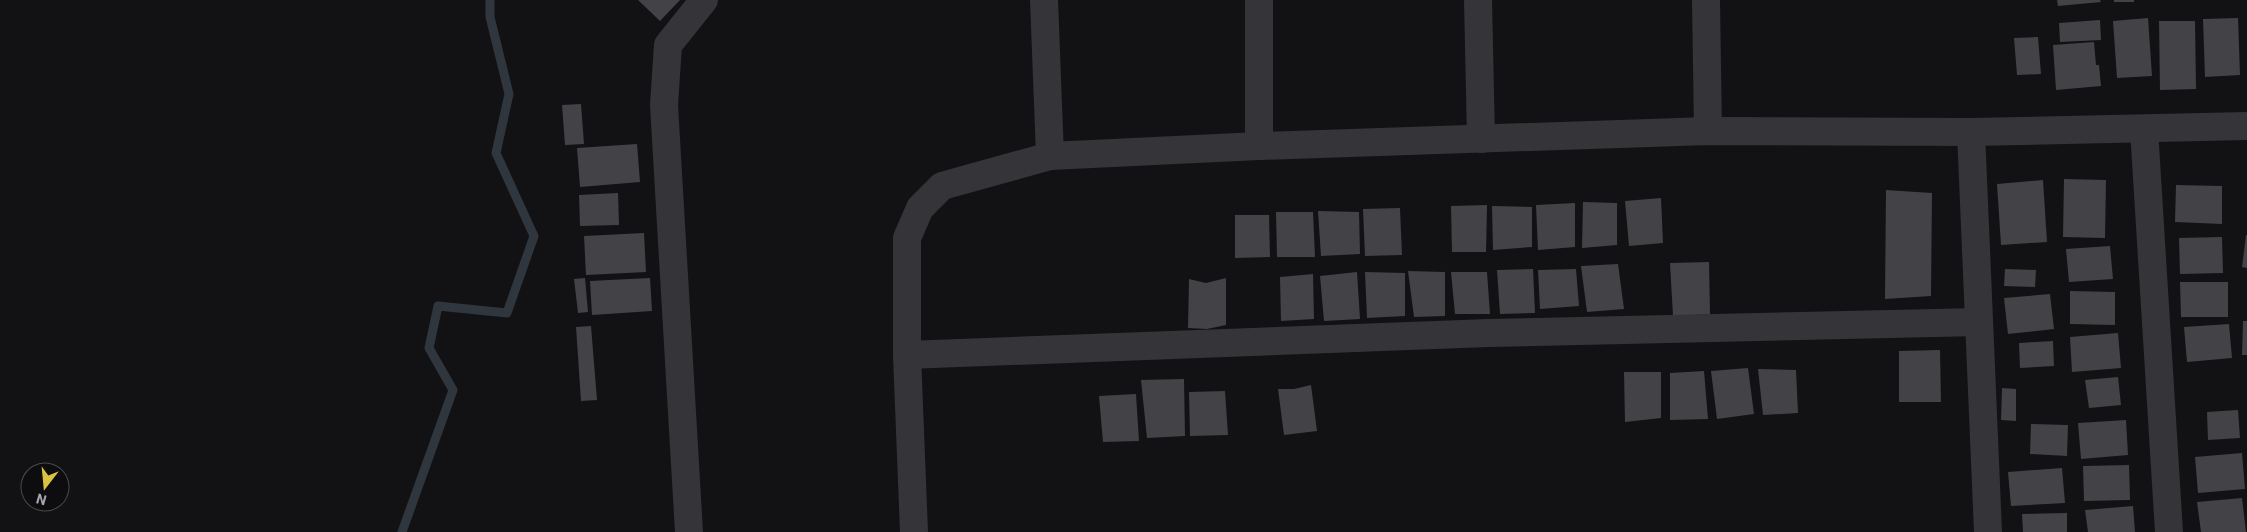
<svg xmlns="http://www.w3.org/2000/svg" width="2247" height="532" viewBox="0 0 2247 532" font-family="Roboto,sans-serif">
<rect width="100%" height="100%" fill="#121113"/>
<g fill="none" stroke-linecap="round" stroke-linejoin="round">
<polyline stroke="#30363d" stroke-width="9" points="402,532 453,390 429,348 438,306 507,313 534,236 496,153 509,94 490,17 490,0"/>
</g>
<g fill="#434347">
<polygon points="638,0 680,0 660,21"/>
<polygon points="2057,0 2100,0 2101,2 2058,6"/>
<rect x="2114" y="0" width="20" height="2"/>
<polygon points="2148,18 2152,76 2117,78 2113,21"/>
<polygon points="2238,18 2240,75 2205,77 2203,19"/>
<polygon points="2100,20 2101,40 2060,42 2059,23"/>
<polygon points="2159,21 2195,21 2196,89 2160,90"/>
<polygon points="2038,37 2041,74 2017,75 2014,38"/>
<polygon points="2094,42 2096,65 2099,65 2101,86 2056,90 2053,45"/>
<polygon points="581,104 584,144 565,145 562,105"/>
<polygon points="637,144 640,182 580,187 577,148"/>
<polygon points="2064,179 2106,180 2105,238 2063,237"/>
<polygon points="2043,180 2047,242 2001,245 1997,184"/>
<polygon points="2176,185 2222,186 2222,224 2175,222"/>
<polygon points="1886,190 1932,193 1931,296 1885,299"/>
<polygon points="618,193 619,225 580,226 579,195"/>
<polygon points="1661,198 1663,243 1629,246 1625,201"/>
<polygon points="1583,202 1617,203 1617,245 1582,248"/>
<polygon points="1575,203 1575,247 1538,250 1536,205"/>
<polygon points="1487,205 1486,252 1452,252 1451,206"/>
<polygon points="1492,206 1532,207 1532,247 1493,250"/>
<polygon points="1400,208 1402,255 1365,256 1363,209"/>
<polygon points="1318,211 1359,212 1360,254 1321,256"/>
<polygon points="1276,212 1313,212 1315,257 1277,257"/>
<polygon points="1235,215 1269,215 1270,257 1235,258"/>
<polygon points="644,233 646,272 586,275 584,236"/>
<polygon points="2246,235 2247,235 2247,268 2242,267"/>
<polygon points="2222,237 2223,273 2180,274 2179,238"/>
<polygon points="2110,246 2113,279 2069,282 2066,249"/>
<polygon points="1709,262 1710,314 1673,316 1670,263"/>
<polygon points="1618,264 1624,309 1587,312 1581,266"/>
<polygon points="1533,269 1535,313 1500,314 1497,270"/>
<polygon points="1576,269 1579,306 1540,309 1538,270"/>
<polygon points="2005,269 2036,270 2035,287 2004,286"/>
<polygon points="1408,271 1445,272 1445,316 1414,317"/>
<polygon points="1357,272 1360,319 1324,321 1320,276"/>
<polygon points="1365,272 1405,273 1405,316 1367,318"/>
<polygon points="1451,272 1487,272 1490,314 1455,314"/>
<polygon points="1313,274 1314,319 1281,321 1280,277"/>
<polygon points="585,278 588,312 578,313 574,279"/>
<polygon points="650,278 652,311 592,315 590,281"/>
<polygon points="1226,278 1226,325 1207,329 1188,328 1189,279 1206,283"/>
<polygon points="2180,282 2228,282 2228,317 2181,317"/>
<polygon points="2070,291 2115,292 2115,325 2070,324"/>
<polygon points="2050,294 2054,329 2008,334 2004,298"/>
<polygon points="2243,321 2247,321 2247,355 2242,355"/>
<polygon points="2229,324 2232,358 2187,362 2184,327"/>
<polygon points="591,326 597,400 581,401 576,327"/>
<polygon points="2118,333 2121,368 2072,372 2070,337"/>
<polygon points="2053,341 2054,366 2020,368 2019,343"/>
<polygon points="1940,350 1941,402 1899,402 1899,351"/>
<polygon points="1748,368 1754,414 1717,419 1711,371"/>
<polygon points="1758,369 1796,370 1798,413 1763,415"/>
<polygon points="1704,371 1708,419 1670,420 1670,373"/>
<polygon points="1624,372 1661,372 1661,418 1625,422"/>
<polygon points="2118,377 2121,405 2089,408 2085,380"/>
<polygon points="1184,379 1185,436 1147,438 1141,380"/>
<polygon points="1311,385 1317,431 1284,435 1278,389 1294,389"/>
<polygon points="2002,388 2016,389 2016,421 2001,420"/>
<polygon points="1225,391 1228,435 1190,436 1189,392"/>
<polygon points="1136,394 1139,441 1103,442 1099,396"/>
<polygon points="2238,410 2240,438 2208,440 2207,412"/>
<polygon points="2126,420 2128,455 2081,459 2078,423"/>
<polygon points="2031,424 2068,425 2067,456 2030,454"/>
<polygon points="2242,453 2245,489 2198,493 2195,457"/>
<polygon points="2129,465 2130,500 2084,501 2083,466"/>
<polygon points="2062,468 2065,503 2011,506 2008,472"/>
<polygon points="2242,498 2246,532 2201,532 2197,502"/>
<polygon points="2133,506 2135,532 2088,532 2085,510"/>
<polygon points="2067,513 2067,532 2023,532 2022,514"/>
</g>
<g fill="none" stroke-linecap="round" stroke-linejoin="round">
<g stroke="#353539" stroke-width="28">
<polyline points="1044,0 1050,156"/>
<polyline points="1259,0 1259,146"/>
<polyline points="1478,0 1481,139"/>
<polyline points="1706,0 1708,131"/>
<polyline points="2144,129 2169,532"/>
<polyline points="1971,132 1988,532"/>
<polyline points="907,355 1488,333 1979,322"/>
<polyline points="689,532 664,105 668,45 704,0"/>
<polyline points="914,532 907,355 907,238 920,208 942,186 1050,156 1259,146 1708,131 1971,132 2247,126"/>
</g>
</g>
<g transform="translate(45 487) rotate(196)"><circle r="24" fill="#0d0c0e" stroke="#494a4f"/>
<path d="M0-4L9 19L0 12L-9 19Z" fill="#dac242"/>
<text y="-8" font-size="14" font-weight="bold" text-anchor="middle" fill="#a4a6b1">N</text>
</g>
</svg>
